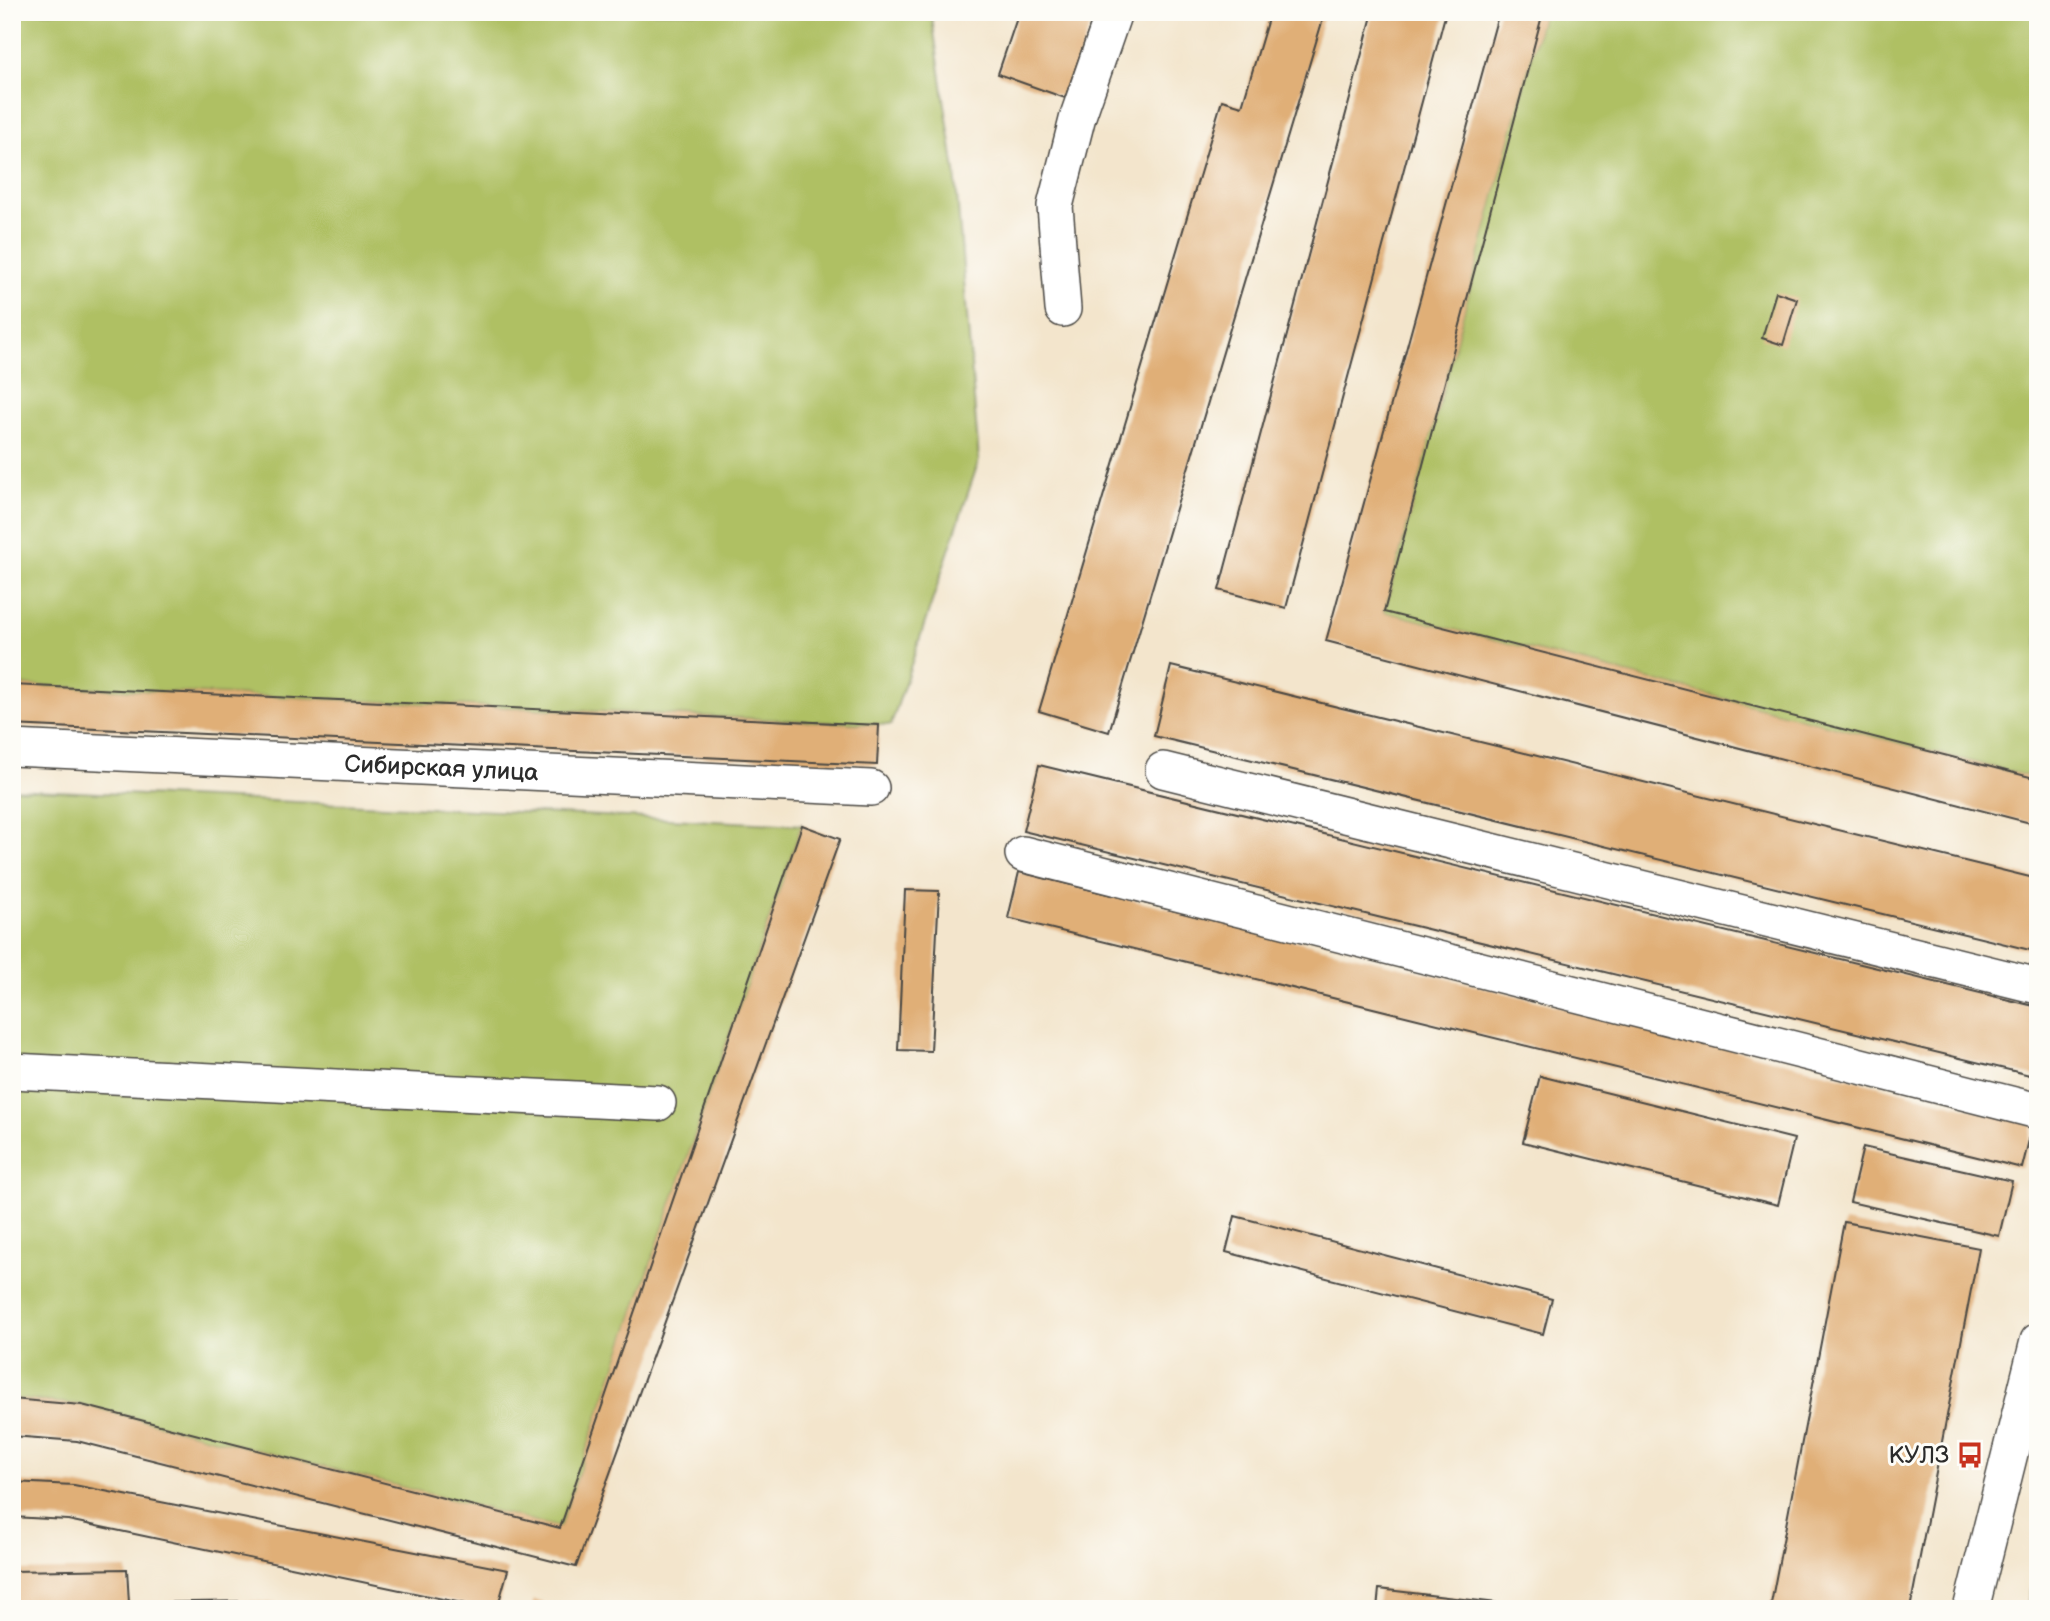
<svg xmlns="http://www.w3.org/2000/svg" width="2050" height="1621" viewBox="0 0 2050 1621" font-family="'Balsamiq Sans',sans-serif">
<rect width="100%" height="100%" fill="#fdfcf7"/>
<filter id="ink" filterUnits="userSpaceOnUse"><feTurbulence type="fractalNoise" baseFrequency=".0143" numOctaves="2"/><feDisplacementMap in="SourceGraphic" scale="14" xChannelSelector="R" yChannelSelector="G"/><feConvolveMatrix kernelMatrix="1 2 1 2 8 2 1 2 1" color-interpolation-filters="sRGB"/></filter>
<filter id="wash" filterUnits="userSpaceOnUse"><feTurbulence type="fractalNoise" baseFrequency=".00686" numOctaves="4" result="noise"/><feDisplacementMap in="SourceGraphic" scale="28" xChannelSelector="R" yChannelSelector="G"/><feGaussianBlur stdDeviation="1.57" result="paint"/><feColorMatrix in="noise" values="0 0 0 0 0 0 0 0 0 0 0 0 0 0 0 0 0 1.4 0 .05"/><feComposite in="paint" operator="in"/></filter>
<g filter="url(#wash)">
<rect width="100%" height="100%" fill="#f3e5cc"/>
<g fill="#afc064" stroke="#6d7648" stroke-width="2">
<polygon points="12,12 931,12 955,171 979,460 891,725 12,685"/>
<polygon points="1543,12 2038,12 2038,779 1384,612"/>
<polygon points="12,789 802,825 560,1528 82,1405 12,1399"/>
<polygon points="2038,1563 2038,1609 2026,1609"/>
</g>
<g id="blocks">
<g fill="#e0af77">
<polygon points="1019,12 1095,12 1065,98 998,74"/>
<polygon points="1270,12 1325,12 1109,732 1039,711 1222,100 1242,106"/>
<polygon points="1373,12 1446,12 1286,608 1219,590"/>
<polygon points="1499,12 1543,12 1384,612 2038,779 2038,825 1326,641"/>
<polygon points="1776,292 1797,299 1783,345 1762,338"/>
<polygon points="1171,666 2038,879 2038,952 1154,736"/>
<polygon points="12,685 879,725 877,765 12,725"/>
<polygon points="1039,765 2038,1007 2038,1077 1023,831"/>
<polygon points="802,825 840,839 576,1567 77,1441 12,1436 12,1399 82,1405 560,1528"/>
<polygon points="1019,872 2033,1124 2022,1168 1008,918"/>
<polygon points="905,890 939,891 931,1051 898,1050"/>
<polygon points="1540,1076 1794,1139 1778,1205 1523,1142"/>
<polygon points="1863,1147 2012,1181 1999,1236 1850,1202"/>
<polygon points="1235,1216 1552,1299 1543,1334 1226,1252"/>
<polygon points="1844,1222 1979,1248 1910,1609 1770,1609"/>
<polygon points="12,1482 74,1485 508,1570 497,1609 490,1609 68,1520 12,1517"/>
<polygon points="127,1569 129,1603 254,1601 306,1607 306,1609 12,1609 12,1571"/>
<polygon points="1379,1589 1530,1607 1530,1609 1377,1609"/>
<polygon points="534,1600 557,1608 557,1609 531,1609"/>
</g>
</g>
</g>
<g filter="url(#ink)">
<use href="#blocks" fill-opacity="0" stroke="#494743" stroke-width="2"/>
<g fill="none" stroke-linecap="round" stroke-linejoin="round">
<g stroke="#494743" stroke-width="38">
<g id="minor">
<polyline points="1063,309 1055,206 1078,116 1114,12"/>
<path id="s1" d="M12,748L871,788"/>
<polyline points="1163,770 2038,986"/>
<polyline points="1023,854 2038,1111"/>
<polyline points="12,1071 658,1103"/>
<polyline points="1971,1609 2038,1341"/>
</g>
</g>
<use href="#minor" stroke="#fff" stroke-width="35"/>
</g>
</g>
<defs>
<g id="bus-bare" transform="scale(2.1)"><path d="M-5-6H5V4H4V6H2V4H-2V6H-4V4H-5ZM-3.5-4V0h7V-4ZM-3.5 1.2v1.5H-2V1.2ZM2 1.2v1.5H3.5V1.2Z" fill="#c8321e" stroke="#fdfcf7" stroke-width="2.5" paint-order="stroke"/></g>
</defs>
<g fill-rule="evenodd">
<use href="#bus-bare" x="1970" y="1455"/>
</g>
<g text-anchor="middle" stroke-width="6" stroke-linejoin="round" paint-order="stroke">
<g font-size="24" fill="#2b2b2b" stroke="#fdfcf7">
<text dy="8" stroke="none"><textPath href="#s1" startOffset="430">Сибирская улица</textPath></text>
</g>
<g font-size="24" fill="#2b2b2b" stroke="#fdfcf7" text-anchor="end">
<text x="1949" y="1463">КУЛЗ</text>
</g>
</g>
<rect width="2050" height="1621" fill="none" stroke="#fdfcf7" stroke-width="42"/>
</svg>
